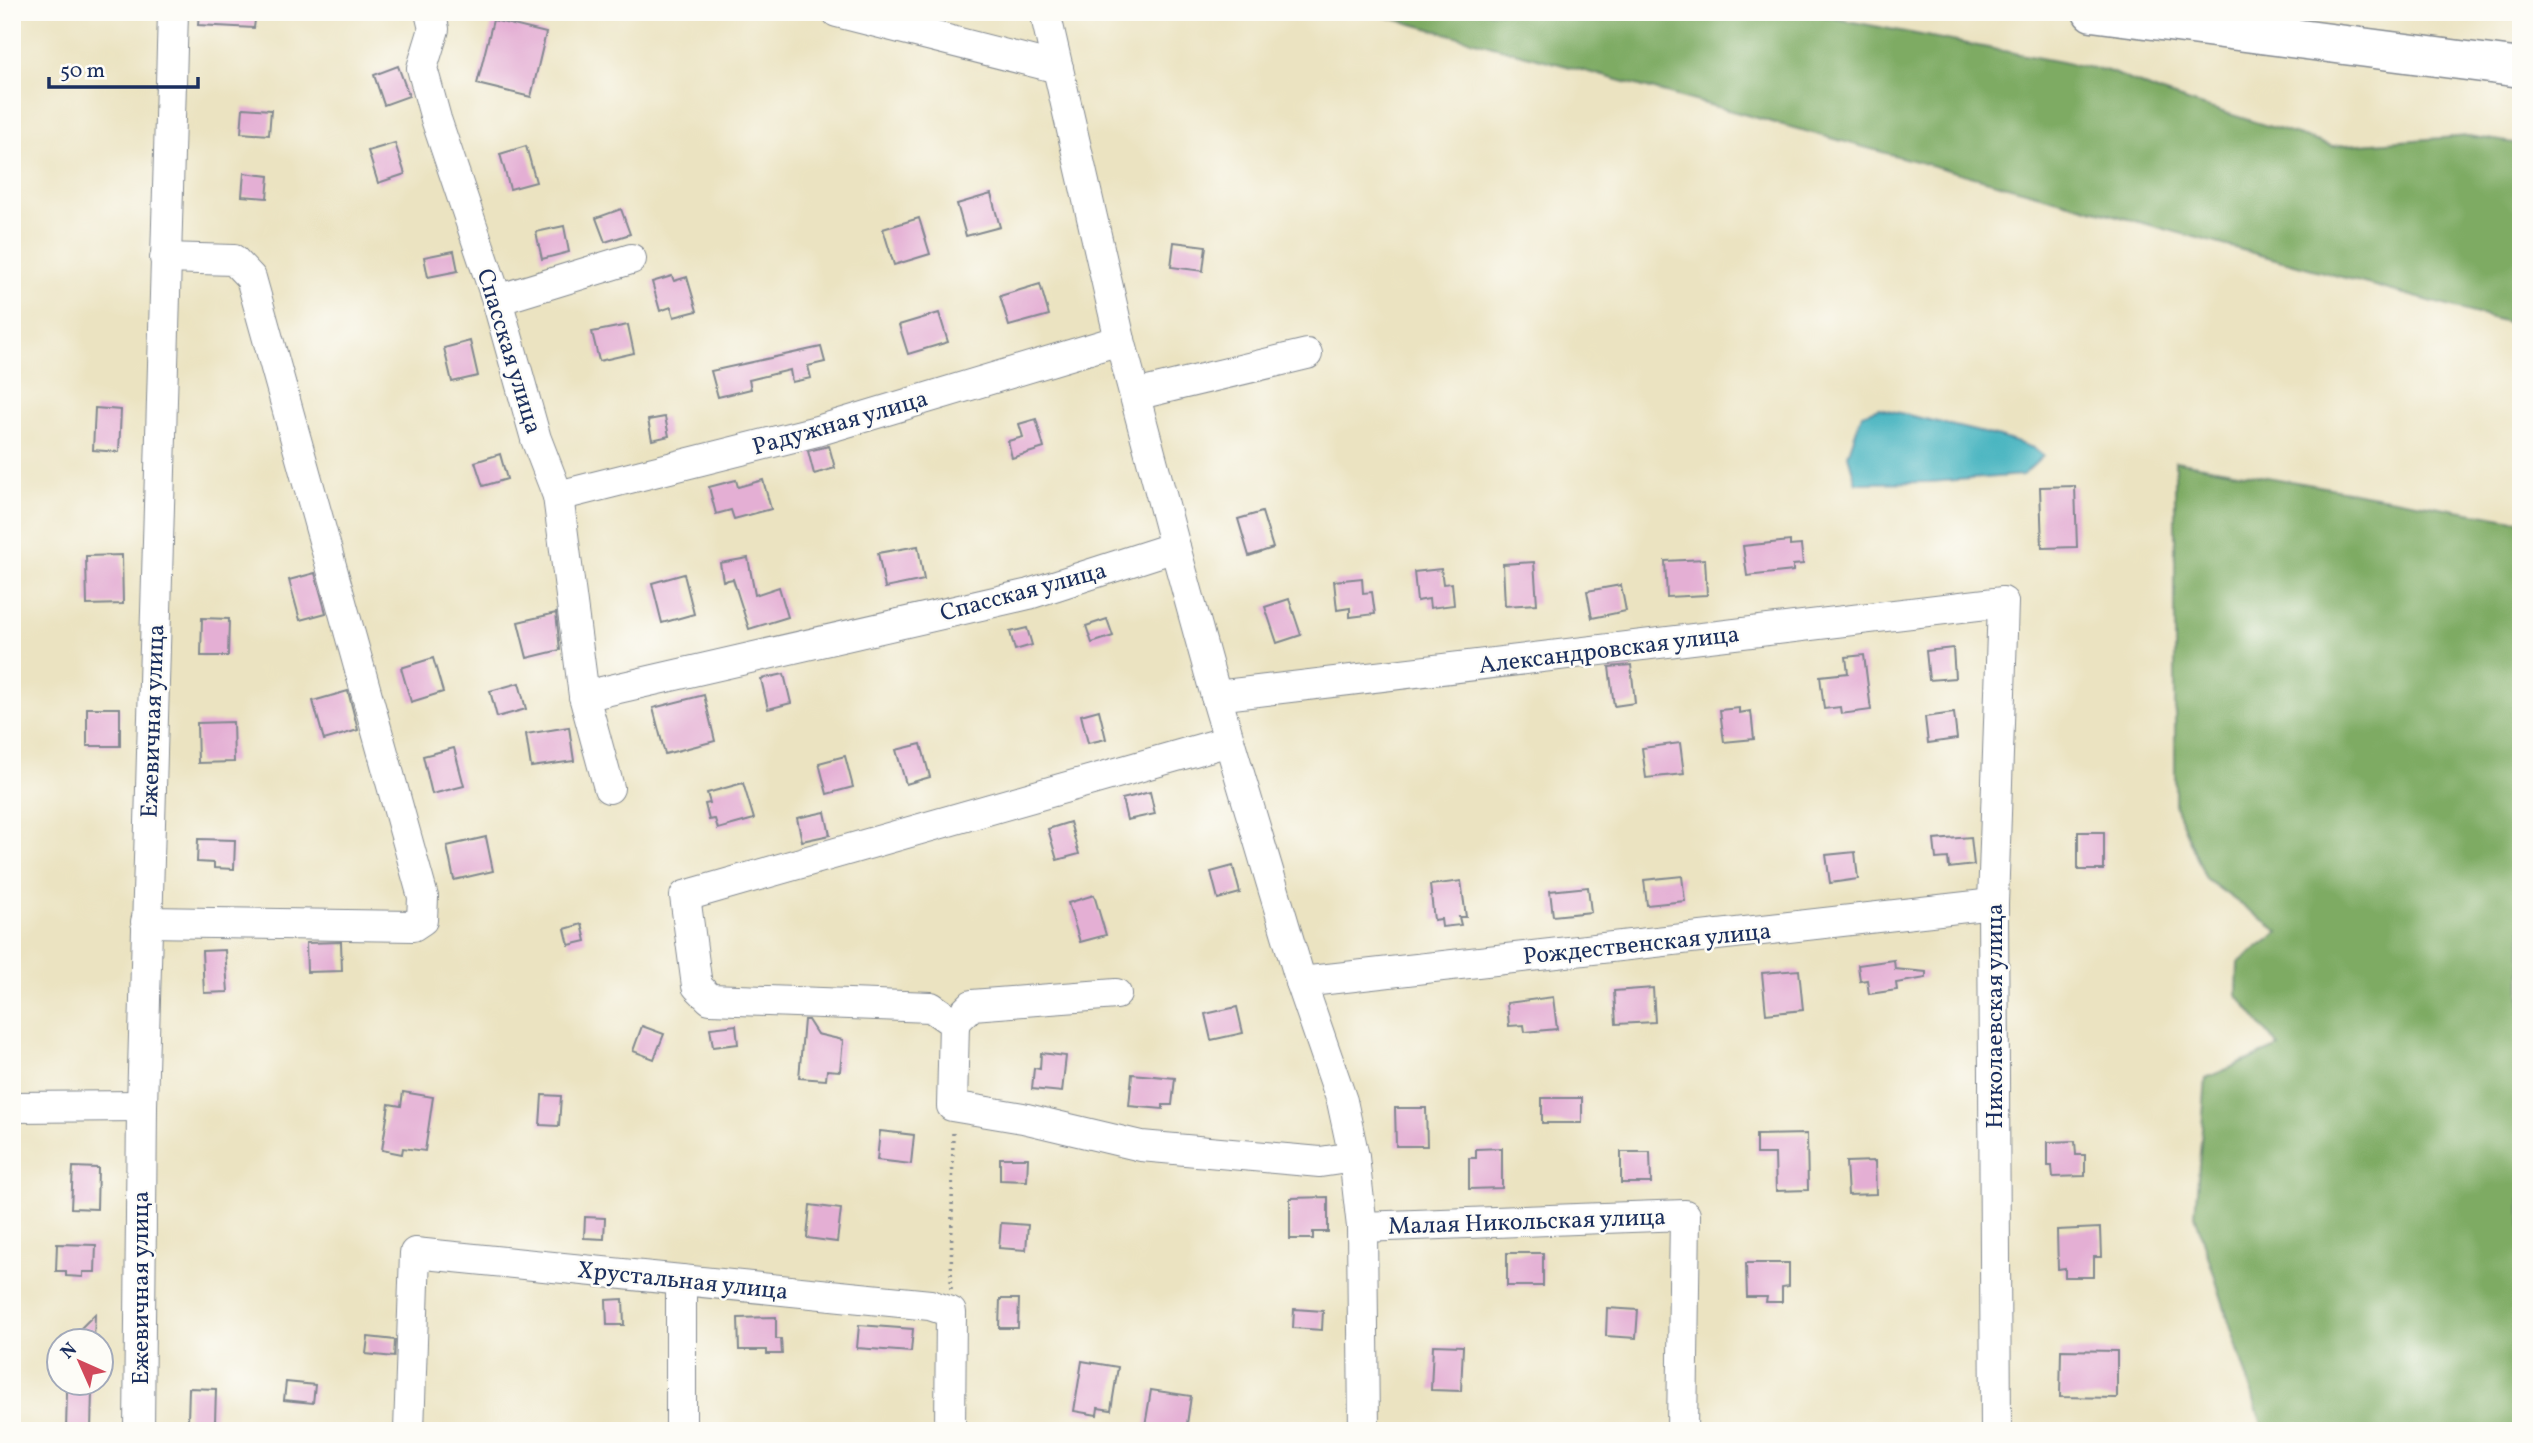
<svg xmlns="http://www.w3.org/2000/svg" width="2533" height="1443" viewBox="0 0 2533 1443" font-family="Vollkorn,serif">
<rect width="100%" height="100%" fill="#fdfcf7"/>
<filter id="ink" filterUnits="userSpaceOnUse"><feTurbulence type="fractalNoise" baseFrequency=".0143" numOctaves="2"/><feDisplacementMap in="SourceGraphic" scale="14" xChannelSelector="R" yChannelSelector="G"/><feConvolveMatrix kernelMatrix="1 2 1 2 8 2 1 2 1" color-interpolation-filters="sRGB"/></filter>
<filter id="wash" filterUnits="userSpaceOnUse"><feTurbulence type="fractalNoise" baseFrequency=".00686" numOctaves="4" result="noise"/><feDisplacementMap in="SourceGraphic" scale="28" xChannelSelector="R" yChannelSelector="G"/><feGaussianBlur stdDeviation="1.57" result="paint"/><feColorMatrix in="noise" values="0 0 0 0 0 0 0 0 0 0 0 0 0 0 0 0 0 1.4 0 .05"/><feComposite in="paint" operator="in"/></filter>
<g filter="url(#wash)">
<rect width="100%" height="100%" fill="#ebe3c1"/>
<g fill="#7eab64" stroke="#4c6d61" stroke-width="2">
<polygon points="1368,12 1802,12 2108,71 2165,94 2332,146 2469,136 2521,144 2521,326"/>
<polygon points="2175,461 2521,521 2521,1431 2264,1431 2195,1215 2206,1078 2279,1047 2237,995 2238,963 2279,932 2206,879 2175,806"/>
</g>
<polygon fill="#44b3bf" stroke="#30718e" stroke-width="2" points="1879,408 2000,437 2033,448 2043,456 2023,475 1930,482 1856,483 1848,455 1862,414"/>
<g id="blocks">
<g fill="#e4afd4">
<polygon points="199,12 256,12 254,28 198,25"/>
<polygon points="493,20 546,33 531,97 477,84"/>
<polygon points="398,66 409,96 384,105 374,75"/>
<polygon points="243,108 271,110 269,135 241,133"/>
<polygon points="395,143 405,174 378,183 368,151"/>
<polygon points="526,146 536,182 510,189 500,154"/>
<polygon points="244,173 269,176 267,198 242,196"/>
<polygon points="991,194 1000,227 966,236 957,204"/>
<polygon points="621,209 630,234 605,242 596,218"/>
<polygon points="919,218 930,254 894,265 883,229"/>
<polygon points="564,226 569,252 542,259 536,232"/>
<polygon points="1174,242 1206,246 1203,271 1171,267"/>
<polygon points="454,251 458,271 428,277 424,257"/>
<polygon points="672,276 674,281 687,277 697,311 674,317 671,307 660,311 652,282"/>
<polygon points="1040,284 1049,315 1009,326 1000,296"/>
<polygon points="939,313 948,342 908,354 899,325"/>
<polygon points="628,325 634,353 599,361 592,332"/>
<polygon points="470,341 478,376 452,382 444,348"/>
<polygon points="821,347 825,362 808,366 811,378 792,382 790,370 749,380 751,389 718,397 711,371"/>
<polygon points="95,408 121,410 119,452 93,450"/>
<polygon points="665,417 669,436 652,440 648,420"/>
<polygon points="1036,419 1044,448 1012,458 1008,441 1023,437 1019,424"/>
<polygon points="829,446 835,468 814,474 808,451"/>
<polygon points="500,454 507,479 483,486 475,462"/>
<polygon points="736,480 738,487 763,480 771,509 734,519 731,510 716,514 709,487"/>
<polygon points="2075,486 2077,547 2042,548 2040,487"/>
<polygon points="1262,512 1273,548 1249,556 1238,519"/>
<polygon points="1790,541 1790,546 1801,545 1803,564 1793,565 1793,571 1747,576 1743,546"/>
<polygon points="918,546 924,580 885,588 878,553"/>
<polygon points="122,555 123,604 87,605 86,556"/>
<polygon points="748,558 755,595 779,587 788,617 749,629 733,579 723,581 720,563"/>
<polygon points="1705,559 1707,595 1667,597 1665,561"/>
<polygon points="1534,562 1537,604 1505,606 1503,564"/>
<polygon points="1441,569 1443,584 1452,583 1454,605 1430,608 1429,599 1417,601 1414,572"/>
<polygon points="315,573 326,613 300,620 289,580"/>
<polygon points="684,574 694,614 662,623 652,583"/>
<polygon points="1362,578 1363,593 1372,592 1375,614 1350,617 1350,608 1337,610 1334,581"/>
<polygon points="1621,585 1626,611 1592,618 1587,591"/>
<polygon points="1289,599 1301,635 1277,643 1265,607"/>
<polygon points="556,613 560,650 527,658 518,622"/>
<polygon points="202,618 229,619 228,656 201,656"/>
<polygon points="1107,619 1113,636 1092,643 1086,626"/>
<polygon points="1027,628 1032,645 1015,650 1010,632"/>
<polygon points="1953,648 1955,678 1929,680 1926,651"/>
<polygon points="1864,655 1871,710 1841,714 1840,707 1824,709 1820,676 1848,673 1846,657"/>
<polygon points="433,658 443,692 411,702 401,668"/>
<polygon points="1631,665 1635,703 1614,706 1609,667"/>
<polygon points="784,674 791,703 768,709 761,679"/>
<polygon points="519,683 526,709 497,717 490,691"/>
<polygon points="348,691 358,730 324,740 313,701"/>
<polygon points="704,695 715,741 665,754 653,708"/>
<rect x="87" y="708" width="33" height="38"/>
<polygon points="1739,708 1739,713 1751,711 1754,739 1724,742 1720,710"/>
<polygon points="1099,710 1106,739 1088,743 1081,715"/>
<polygon points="1954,713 1957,739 1928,743 1925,717"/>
<polygon points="233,722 234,762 198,763 197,723"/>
<polygon points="569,727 574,761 531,767 526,734"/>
<polygon points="1680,743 1684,774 1646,778 1642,748"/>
<polygon points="921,744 930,777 906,784 896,750"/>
<polygon points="454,748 464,786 432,794 423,756"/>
<polygon points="845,756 853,787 827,794 819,763"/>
<polygon points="743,783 754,819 718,829 715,819 709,820 705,804 710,803 707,793"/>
<polygon points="1150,792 1155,814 1127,820 1122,799"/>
<polygon points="825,812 830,835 802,841 797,818"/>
<polygon points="1070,822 1079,854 1057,860 1048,829"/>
<rect x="2078" y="832" width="26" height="38"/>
<polygon points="486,837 493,871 454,880 447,846"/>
<polygon points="1971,837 1974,865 1949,868 1948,858 1936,859 1934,840"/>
<polygon points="198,839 235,840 234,869 214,868 214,863 197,862"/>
<polygon points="1855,852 1858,879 1830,883 1826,855"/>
<polygon points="1233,866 1240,893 1218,899 1211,872"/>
<polygon points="1682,876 1685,901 1647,905 1644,880"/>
<polygon points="1461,881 1466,917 1459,917 1461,925 1442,927 1441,919 1434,920 1430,885"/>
<polygon points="1588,887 1591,912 1553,916 1550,891"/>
<polygon points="1094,895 1106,935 1080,942 1068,903"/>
<polygon points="582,924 586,941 569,945 565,929"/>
<polygon points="341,942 342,971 307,972 306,943"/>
<polygon points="225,950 228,992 204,993 202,951"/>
<polygon points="1894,960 1895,969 1926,972 1926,978 1896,983 1897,990 1869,994 1867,980 1860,981 1858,965"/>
<polygon points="1799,970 1803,1010 1766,1014 1762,973"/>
<polygon points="1653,988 1655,1022 1616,1024 1614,991"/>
<polygon points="1553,997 1557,1029 1525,1032 1524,1025 1509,1026 1507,1003"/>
<polygon points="1237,1007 1243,1033 1211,1040 1205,1014"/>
<polygon points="804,1020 808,1020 817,1034 843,1040 840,1071 827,1070 826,1080 799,1078"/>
<polygon points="736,1025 738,1044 713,1047 710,1028"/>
<polygon points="642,1026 664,1034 654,1059 633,1051"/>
<polygon points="1041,1053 1066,1056 1062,1092 1032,1089 1034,1068 1040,1069"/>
<polygon points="1132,1074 1175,1078 1172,1105 1163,1105 1163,1109 1129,1106"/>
<polygon points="403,1092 433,1097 425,1151 403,1148 402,1154 382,1150 389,1104 401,1106"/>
<polygon points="542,1095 561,1096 559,1126 540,1125"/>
<rect x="1542" y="1098" width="40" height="25"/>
<polygon points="1395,1108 1426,1108 1427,1146 1396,1146"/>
<polygon points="880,1131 914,1135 911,1164 877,1160"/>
<polygon points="1807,1134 1808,1190 1776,1191 1775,1154 1756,1154 1756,1135"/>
<polygon points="2075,1141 2076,1155 2085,1155 2085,1176 2053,1177 2052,1166 2048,1166 2048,1142"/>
<polygon points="1502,1148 1502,1188 1469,1189 1469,1158 1476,1158 1476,1149"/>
<polygon points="1621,1152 1650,1152 1651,1183 1621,1183"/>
<polygon points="1000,1158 1028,1158 1027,1181 1000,1180"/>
<polygon points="1875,1161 1876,1194 1848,1195 1846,1162"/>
<polygon points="73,1167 98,1168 97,1209 71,1208"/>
<polygon points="1328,1197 1328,1232 1313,1232 1313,1239 1290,1239 1290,1198"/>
<polygon points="810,1205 841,1209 837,1242 807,1238"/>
<polygon points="585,1217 605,1218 604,1239 584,1238"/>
<polygon points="1001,1223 1028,1225 1026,1250 999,1248"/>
<polygon points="2100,1228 2101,1257 2094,1257 2094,1277 2065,1277 2065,1268 2058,1269 2057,1230"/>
<polygon points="57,1244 96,1245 95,1272 83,1272 83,1277 66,1276 66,1271 56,1271"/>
<rect x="1507" y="1253" width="36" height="33"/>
<polygon points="1746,1263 1789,1263 1789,1286 1782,1287 1782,1302 1766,1302 1767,1297 1747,1297"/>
<polygon points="623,1299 624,1325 607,1325 606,1300"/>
<polygon points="1000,1299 1019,1299 1018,1328 999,1328"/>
<polygon points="1607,1308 1638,1310 1636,1338 1606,1336"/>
<polygon points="1294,1309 1323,1311 1322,1330 1293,1328"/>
<polygon points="95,1314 94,1341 67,1341 81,1328"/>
<polygon points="776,1317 776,1339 781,1339 782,1354 767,1354 767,1350 739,1350 738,1318"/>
<polygon points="859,1325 913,1329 911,1352 857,1348"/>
<polygon points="368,1337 395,1340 394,1357 366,1354"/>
<polygon points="1433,1345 1463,1346 1461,1391 1431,1390"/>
<polygon points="2061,1350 2117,1351 2117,1398 2060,1397"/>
<polygon points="1082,1361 1118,1367 1111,1410 1098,1408 1097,1415 1074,1411"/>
<polygon points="286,1382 315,1385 313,1403 284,1400"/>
<polygon points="189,1388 216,1389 215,1422 188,1421"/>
<polygon points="1151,1390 1191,1396 1186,1431 1145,1426"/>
<polygon points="67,1391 92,1391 91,1431 66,1431"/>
</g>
</g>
</g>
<g filter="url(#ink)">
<use href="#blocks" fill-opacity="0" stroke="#838990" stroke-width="2"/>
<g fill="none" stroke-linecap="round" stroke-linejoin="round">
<g stroke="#838990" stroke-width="32">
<g id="minor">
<polyline points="430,12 434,29 422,68 436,119 497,300 536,439 558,496 584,696 609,788"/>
<polyline points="837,12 1058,68"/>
<polyline points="1045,12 1120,340 1175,547 1216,696 1301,982 1342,1101 1354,1157 1362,1227 1364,1431"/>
<polyline points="497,300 631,259"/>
<polyline points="1135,395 1307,354"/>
<polyline points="558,496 817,431 1120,340"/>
<polyline points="584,696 1029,594 1175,547"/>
<polyline points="1216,696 2003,602 1993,904 1996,1431"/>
<polyline points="1229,741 685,896 697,986 710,999 931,1007 954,1023 952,1106 1023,1118 1141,1146 1320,1162 1354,1157"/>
<polyline points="146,922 413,926 422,920 423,897 251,278 234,260 165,258"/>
<polyline points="1301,982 1993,904"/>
<polyline points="954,1023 972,1005 1116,994"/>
<polyline points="12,1107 142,1106"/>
<polyline points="1362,1227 1685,1215 1682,1431"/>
<polyline points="681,1280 681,1431"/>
<polyline points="139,1431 142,1106 173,12"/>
<polyline points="409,1431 415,1253 930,1305 951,1312 950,1431"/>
</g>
</g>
<g stroke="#838990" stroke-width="41">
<polyline id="highway" points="2092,12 2521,68"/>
</g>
<polyline stroke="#838990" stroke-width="3.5" stroke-dasharray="2 5" stroke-linecap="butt" points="951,1289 953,1132"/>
<use href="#minor" stroke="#fff" stroke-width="30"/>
<use href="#highway" stroke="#fff" stroke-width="38"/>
</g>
</g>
<g text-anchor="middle" stroke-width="5" stroke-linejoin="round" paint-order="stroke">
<g font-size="24" fill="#1b2f5e" stroke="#fdfcf7">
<text transform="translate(510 351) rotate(73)" y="8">Спасская улица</text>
<text transform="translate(840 422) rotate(-16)" y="8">Радужная улица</text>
<text transform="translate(1023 591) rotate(-15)" y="8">Спасская улица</text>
<text transform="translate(1609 649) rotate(-7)" y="8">Александровская улица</text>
<text transform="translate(152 721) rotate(-88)" y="8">Ежевичная улица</text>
<text transform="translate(1647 943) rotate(-6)" y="8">Рождественская улица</text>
<text transform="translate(1994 1016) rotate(-90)" y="8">Николаевская улица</text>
<text transform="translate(1527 1221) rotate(-2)" y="8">Малая Никольская улица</text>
<text transform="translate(683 1280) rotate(6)" y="8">Хрустальная улица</text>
<text transform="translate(140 1288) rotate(-90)" y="8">Ежевичная улица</text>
</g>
</g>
<rect width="2533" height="1443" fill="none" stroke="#fdfcf7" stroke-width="42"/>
<g transform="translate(80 1362) rotate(315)"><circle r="33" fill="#fdfcf7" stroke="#a3aaba" stroke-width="2"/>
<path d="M0-5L12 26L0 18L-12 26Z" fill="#d1495b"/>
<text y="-10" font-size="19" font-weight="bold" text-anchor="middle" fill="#1b2f5e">N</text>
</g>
<path d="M49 77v10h149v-10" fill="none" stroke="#1b2f5e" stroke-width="3.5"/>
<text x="60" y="77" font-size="21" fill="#1b2f5e" stroke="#fdfcf7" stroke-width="5" paint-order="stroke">50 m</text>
</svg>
